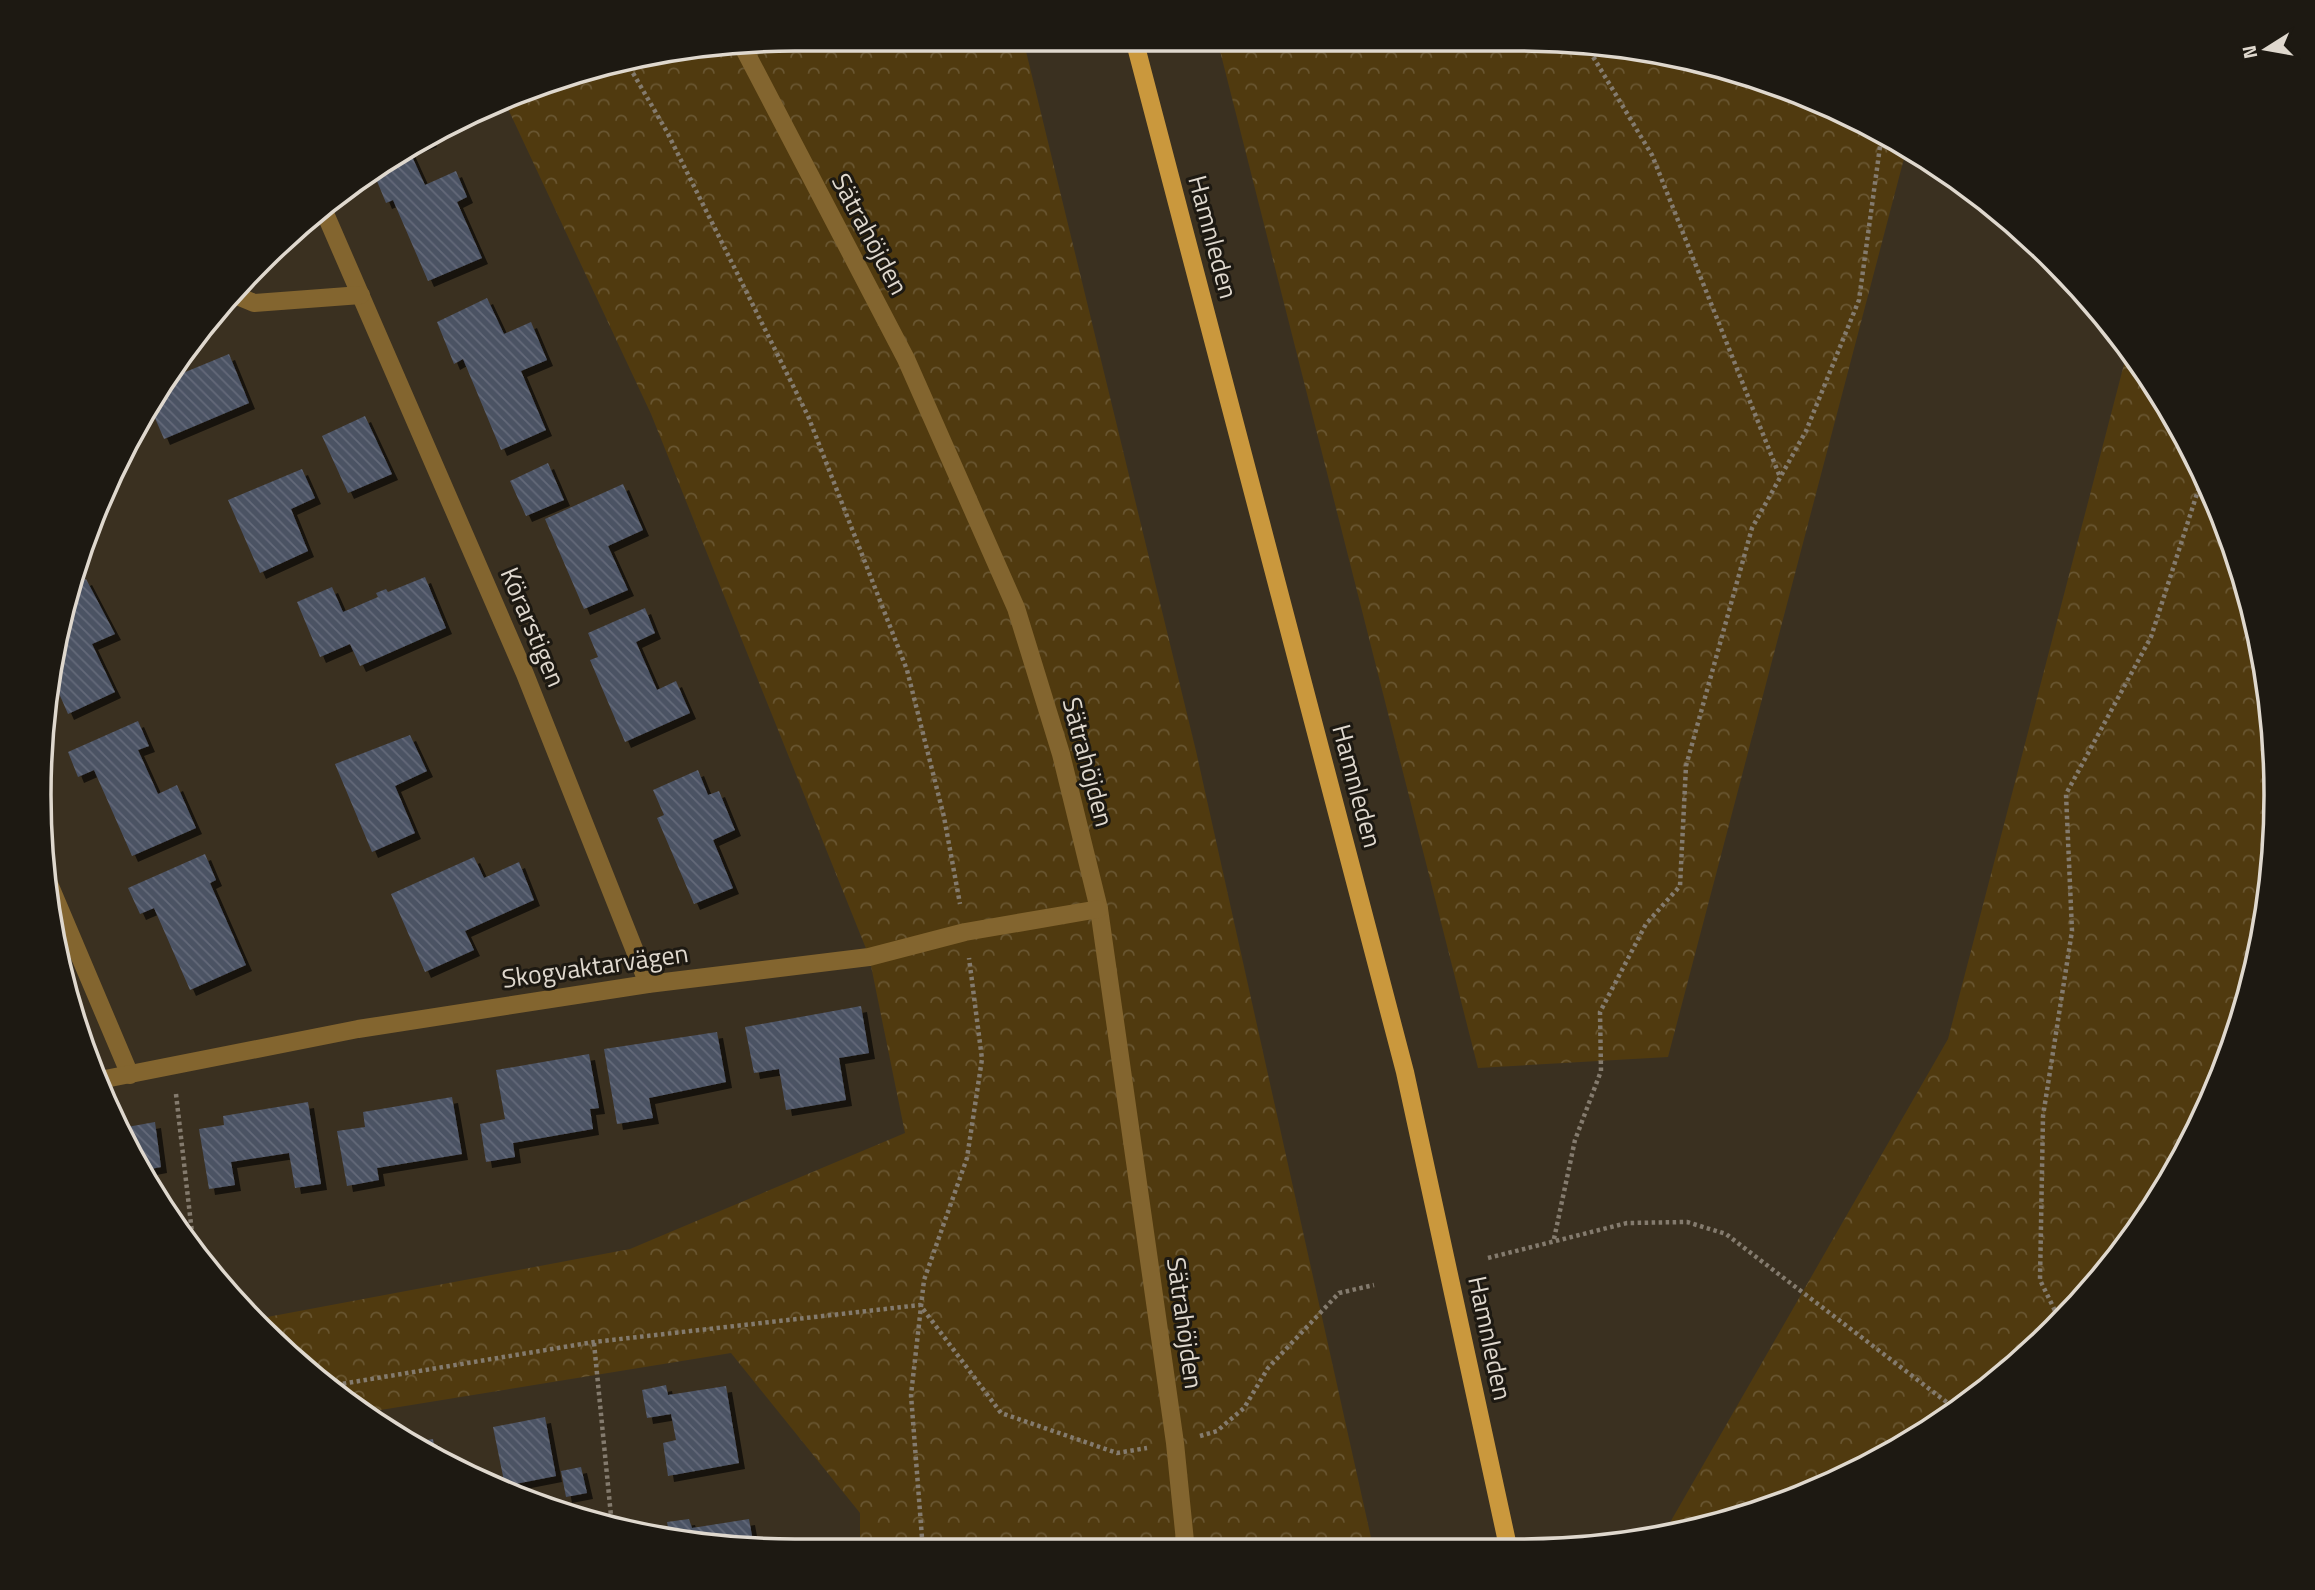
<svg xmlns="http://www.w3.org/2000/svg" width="2315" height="1590" viewBox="0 0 2315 1590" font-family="'Titillium Web',sans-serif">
<defs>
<pattern id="forest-crowns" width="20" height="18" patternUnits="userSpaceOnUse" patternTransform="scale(1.75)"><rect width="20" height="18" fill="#503a0f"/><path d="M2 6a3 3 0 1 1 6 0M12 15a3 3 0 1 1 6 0" fill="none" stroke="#695631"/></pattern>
<pattern id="building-back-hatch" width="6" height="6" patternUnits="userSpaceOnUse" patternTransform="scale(1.75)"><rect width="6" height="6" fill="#4b5264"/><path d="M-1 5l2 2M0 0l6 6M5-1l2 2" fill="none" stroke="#646a79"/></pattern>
<filter id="shadow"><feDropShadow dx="6" dy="6" stdDeviation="0" flood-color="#0009"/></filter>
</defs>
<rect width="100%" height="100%" fill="#3a3020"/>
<g fill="url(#forest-crowns)">
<polygon points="795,39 1023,39 1196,751 1374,1551 860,1551 860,1513 731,1353 362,1413 252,1320 630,1249 905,1133 869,956 651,414 503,98 599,64"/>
<path d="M1217,39C1366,38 1518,29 1666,53C1748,66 1823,106 1898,140L1907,147L1668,1057L1478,1068Z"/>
<polygon points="2128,349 2149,375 2219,506 2262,648 2276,795 2262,943 2219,1085 2149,1216 2055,1330 1941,1424 1855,1473 1670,1536 1668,1526 1948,1039"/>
</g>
<g fill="url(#building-back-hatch)" filter="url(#shadow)">
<polygon points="429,137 431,141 409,150 425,185 456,171 467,197 457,202 482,258 428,281 393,200 386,203 372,169"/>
<polygon points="487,298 504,334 531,322 547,360 521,371 546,430 501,450 463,359 454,364 437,322"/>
<polygon points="229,354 249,403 164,439 149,404 166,380"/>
<polygon points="365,416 392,474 348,493 322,436"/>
<polygon points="548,463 564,500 526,516 510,481"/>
<polygon points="302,469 315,498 291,509 308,551 260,573 228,500"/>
<polygon points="623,484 643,530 608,546 628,590 584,609 545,519"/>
<polygon points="425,577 446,628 360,666 350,644 320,657 297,602 332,587 343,612 378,597 376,593 386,589 388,592"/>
<polygon points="86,579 115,634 92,644 115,692 68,714 51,675 75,584"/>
<polygon points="645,608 655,633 636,642 657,690 676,681 690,713 625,742 590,660 598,657 588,633"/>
<polygon points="138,721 149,746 138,750 158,794 177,785 196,828 132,856 94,770 78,777 68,752"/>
<polygon points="410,735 427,771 395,786 415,833 372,852 335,764"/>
<polygon points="698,770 708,795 719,791 735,830 713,840 733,888 694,904 657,818 664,815 653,790"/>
<polygon points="205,854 216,880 210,883 246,965 190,990 154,908 140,914 128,888"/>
<polygon points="474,857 484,878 519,862 534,900 465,931 474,950 425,972 391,894"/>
<polygon points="861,1006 869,1053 839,1058 846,1100 786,1110 779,1069 754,1073 745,1027"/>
<polygon points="717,1032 726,1082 649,1098 653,1118 617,1124 604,1049"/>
<polygon points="589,1054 599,1108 590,1109 593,1129 513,1143 515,1157 486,1162 480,1124 505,1119 496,1070"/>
<polygon points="452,1097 462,1154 377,1168 379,1180 347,1186 337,1131 365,1127 363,1112"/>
<polygon points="308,1102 321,1184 295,1188 289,1153 231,1162 235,1185 209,1189 199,1129 224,1125 223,1116"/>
<polygon points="155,1122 161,1167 140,1171 116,1129"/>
<polygon points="666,1385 668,1395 726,1386 739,1463 668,1476 663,1443 676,1440 671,1414 647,1418 642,1390"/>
<polygon points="545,1417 556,1476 505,1486 493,1427"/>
<polygon points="433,1439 436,1457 410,1443"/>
<polygon points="581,1467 587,1493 566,1497 561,1471"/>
<polygon points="689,1519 692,1528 749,1519 754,1547 670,1539 667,1522"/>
</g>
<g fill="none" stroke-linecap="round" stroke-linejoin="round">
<g stroke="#847b6e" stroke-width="4.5" stroke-dasharray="3.5 3.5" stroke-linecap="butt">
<polyline points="1586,45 1652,155 1780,477"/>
<polyline points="626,61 667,132 808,416 907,670 944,817 960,904"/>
<polyline points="176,1094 194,1250"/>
<polyline points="1554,1239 1575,1140 1601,1071 1600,1012 1646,924 1680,886 1686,766 1752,528 1806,431 1859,300 1882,132"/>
<polyline points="1488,1258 1627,1223 1687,1222 1726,1234 1957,1410"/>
<polyline points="2061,1323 2040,1280 2043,1116 2072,931 2066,794 2151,637 2203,475"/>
<polyline points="594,1343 612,1526"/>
<polyline points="329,1386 594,1342 920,1305 1001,1413 1117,1453 1147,1448"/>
<polyline points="1200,1436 1217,1431 1244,1408 1268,1368 1339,1293 1374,1285"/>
<polyline points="923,1551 911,1395 924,1280 967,1158 982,1059 969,958"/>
</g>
<g stroke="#83652f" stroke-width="18">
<polyline points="742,45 906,359 1016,608 1061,754 1099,909 1175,1443 1186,1551"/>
<polyline points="324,211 525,674 648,984"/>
<polyline points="230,293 254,303 361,295"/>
<polyline points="47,879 130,1075"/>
<polyline points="100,1080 358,1029 648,984 869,957 965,932 1099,909"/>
</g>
<polyline stroke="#ca983d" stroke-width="18" points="1134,39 1405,1072 1509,1551"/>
</g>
<g text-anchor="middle" stroke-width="6" stroke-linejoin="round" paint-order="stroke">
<g font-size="26" fill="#dfd8ce" stroke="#1d1912">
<text transform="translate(870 234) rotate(62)" y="9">Sätrahöjden</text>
<text transform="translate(1213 237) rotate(75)" y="9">Hamnleden</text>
<text transform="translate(533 627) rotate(67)" y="9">Körarstigen</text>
<text transform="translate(1088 762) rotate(75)" y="9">Sätrahöjden</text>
<text transform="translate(1357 786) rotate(75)" y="9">Hamnleden</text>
<text transform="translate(595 966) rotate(-8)" y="9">Skogvaktarvägen</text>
<text transform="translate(1185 1323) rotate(82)" y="9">Sätrahöjden</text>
<text transform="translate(1490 1338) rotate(78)" y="9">Hamnleden</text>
</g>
</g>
<path d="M0 0H2315V1590H0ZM795 51H1520A744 744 0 0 1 2264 795V795A744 744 0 0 1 1520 1539H795A744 744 0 0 1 51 795V795A744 744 0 0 1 795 51Z" fill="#1d1912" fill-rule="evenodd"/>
<path fill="none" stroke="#dfd8ce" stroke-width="3.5" d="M795 51H1520A744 744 0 0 1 2264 795V795A744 744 0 0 1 1520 1539H795A744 744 0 0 1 51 795V795A744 744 0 0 1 795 51Z"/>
<g transform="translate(2266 49) rotate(259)" stroke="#1d1912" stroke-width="5" paint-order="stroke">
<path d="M0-5L12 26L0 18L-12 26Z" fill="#dfd8ce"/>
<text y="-10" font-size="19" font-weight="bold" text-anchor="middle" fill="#dfd8ce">N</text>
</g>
</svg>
